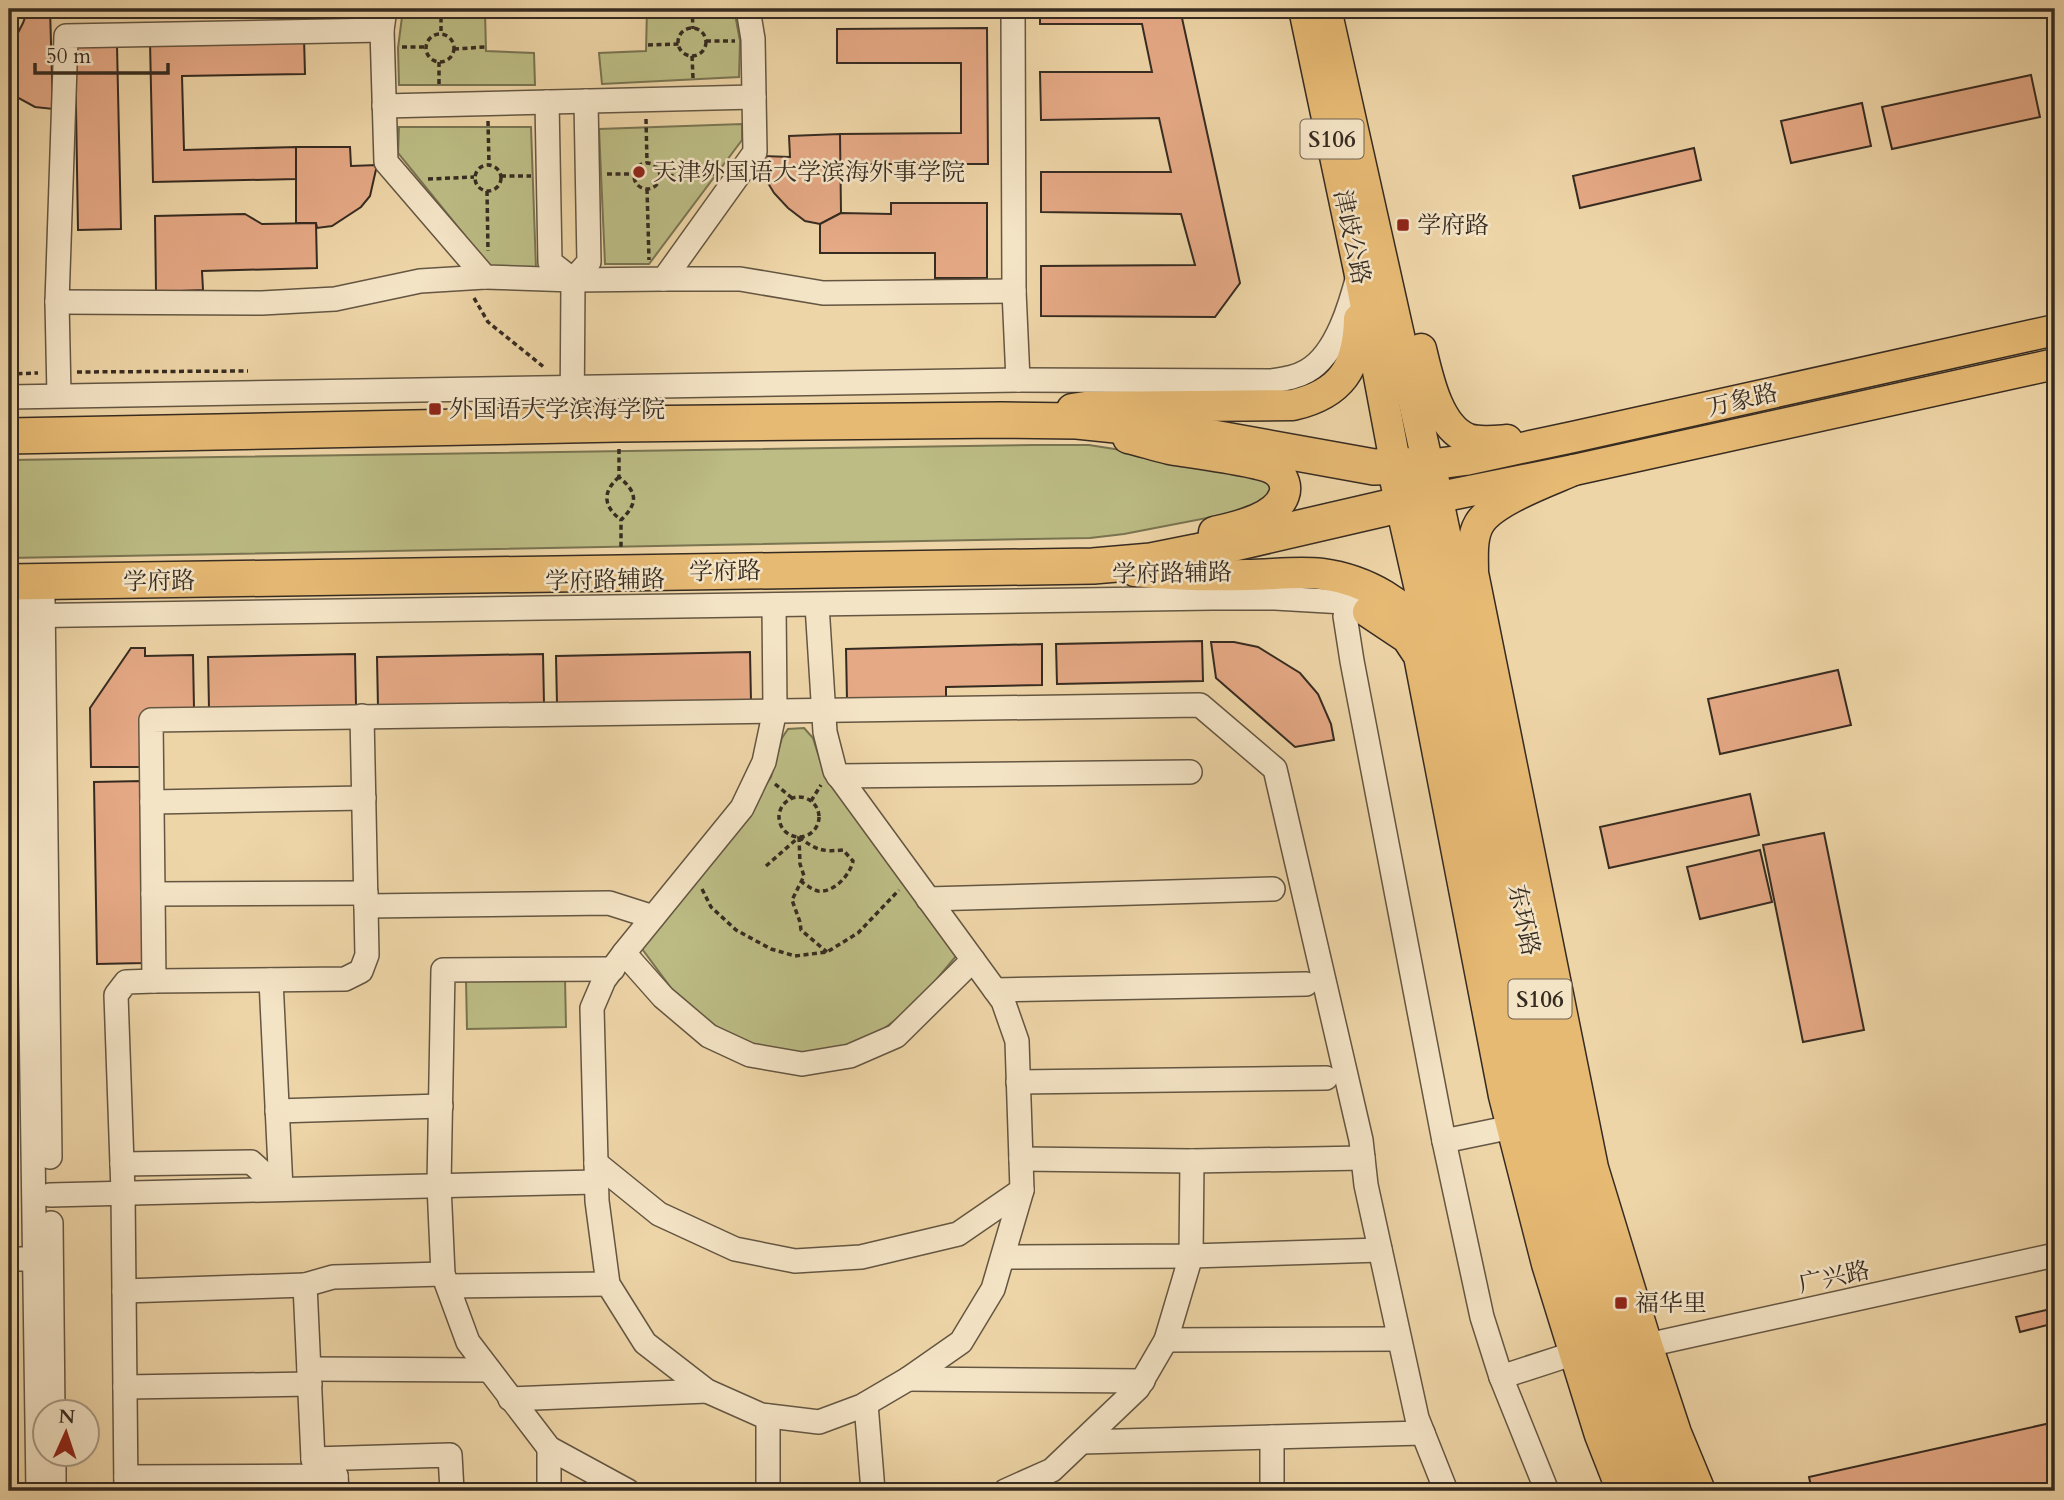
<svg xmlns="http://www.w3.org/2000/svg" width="2064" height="1500" viewBox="0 0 2064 1500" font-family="Cardo,'Noto Serif SC',serif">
<rect width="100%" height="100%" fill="#eed5a7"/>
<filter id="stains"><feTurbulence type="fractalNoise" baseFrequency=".00286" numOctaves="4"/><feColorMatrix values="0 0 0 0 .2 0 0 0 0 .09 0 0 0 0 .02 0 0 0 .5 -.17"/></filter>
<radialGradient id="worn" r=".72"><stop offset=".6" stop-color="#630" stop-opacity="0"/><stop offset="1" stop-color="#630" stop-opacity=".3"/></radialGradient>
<g fill="#bcbc84" stroke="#797452" stroke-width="2">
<polygon points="403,9 473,9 485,11 486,51 534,53 535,85 399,85 398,48"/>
<polygon points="647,9 734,9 740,41 739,77 602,84 599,53 646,51"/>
<polygon points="742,124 742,140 649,264 605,264 599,129"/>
<polygon points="399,127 531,127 536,269 492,269 398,153"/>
<polygon points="1034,445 1089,445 1261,472 1274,487 1264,507 1124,534 1090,538 9,558 9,460"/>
<polygon points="804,728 813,738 823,770 957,955 915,1005 873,1037 830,1052 778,1052 722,1033 677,996 640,946 746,815 771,777 782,738 788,729"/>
<polygon points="565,978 566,1027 467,1029 466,980"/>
</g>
<g fill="#e5a985" stroke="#362b21" stroke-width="2">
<polygon points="28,9 50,9 53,109 35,107 13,95 9,89 9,50 23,23"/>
<polygon points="1040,9 1180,9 1240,283 1215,317 1041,316 1041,266 1195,265 1181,214 1041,212 1041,172 1171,172 1159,118 1041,120 1040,72 1152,72 1142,24 1040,24"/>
<polygon points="987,28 988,164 840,164 840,134 961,133 961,63 837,63 837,29"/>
<polygon points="304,38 305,74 182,76 184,150 296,147 296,179 153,182 150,41"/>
<polygon points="117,45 121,229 78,230 75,46"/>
<polygon points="2031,75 2040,117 1892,149 1882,107"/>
<polygon points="1862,103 1871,146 1791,163 1781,121"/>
<polygon points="840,134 841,213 820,224 805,221 788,208 774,193 765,178 763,156 790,157 789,136"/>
<polygon points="296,147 350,147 351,166 377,165 370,196 361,207 332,226 317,228 316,223 296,223"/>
<polygon points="1694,148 1701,180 1580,208 1573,176"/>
<polygon points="891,203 987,203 987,278 935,278 935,253 820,253 820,224 841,213 891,214"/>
<polygon points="245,214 262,224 316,223 317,268 202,271 203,290 156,292 155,216"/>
<polygon points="1202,641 1203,681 1057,684 1056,644"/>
<polygon points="1211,642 1234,642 1258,647 1300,673 1318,694 1331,724 1334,740 1295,747 1216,678"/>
<polygon points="1042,644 1042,685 946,687 946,698 847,700 846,649"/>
<polygon points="131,648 145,648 145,656 193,655 194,709 142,722 143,767 91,767 90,708"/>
<polygon points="750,652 751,701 557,704 556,656"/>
<polygon points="355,654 356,706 209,709 208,657"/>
<polygon points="543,654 544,704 378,707 377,657"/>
<polygon points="1838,670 1851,725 1720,754 1708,699"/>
<polygon points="142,781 145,963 97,964 94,782"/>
<polygon points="1750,794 1759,835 1609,868 1600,827"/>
<polygon points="1824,833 1864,1030 1803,1042 1763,845"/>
<polygon points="1760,850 1772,902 1700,919 1687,867"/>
<polygon points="2055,1308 2055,1323 2020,1332 2016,1317"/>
<polygon points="2055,1422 2055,1491 1812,1491 1809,1477"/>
</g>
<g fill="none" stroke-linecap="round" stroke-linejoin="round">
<g stroke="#645642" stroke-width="26">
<g id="minor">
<polyline points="385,9 382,30 386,162 485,277 573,280 664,279 755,152 753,39 748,9"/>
<polyline points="1013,9 1014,291 1018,380"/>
<polyline points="547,102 550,262 573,280"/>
<polyline points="384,106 754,97"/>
<polyline points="664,279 740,279 823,293 1014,291"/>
<polyline points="57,302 262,303 335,299 420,281 485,277"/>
<polyline points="59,395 57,302 66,36 382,30"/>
<path d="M9,397L1018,380L1271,381C1284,379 1295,378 1307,371C1337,354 1351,303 1359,272"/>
<polyline points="572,425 573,280 589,262 586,101"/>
<polyline points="43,600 50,1157"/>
<polyline points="25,603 38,1491"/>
<polyline points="774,605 775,710 764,762 742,808 624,953 604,980 592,1008 597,1201 608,1284 645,1343 707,1391 761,1415 819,1422 862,1406 908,1379 961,1342 993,1289 1022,1190 1017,1041 1003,1001 835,771 825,732 817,605"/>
<polyline points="9,616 1212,598 1275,598 1344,602 1368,612"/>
<polyline points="1345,616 1352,661 1444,1141 1482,1317 1501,1377 1547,1491"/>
<polyline points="838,776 1190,772"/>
<polyline points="152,802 364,798"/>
<polyline points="153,894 366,893"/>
<polyline points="928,899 1273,889"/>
<polyline points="366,906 609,903 653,917"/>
<polyline points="624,953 663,997 709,1036 750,1055 802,1064 850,1056 896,1036 973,960"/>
<polyline points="613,969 443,970 439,1185 443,1274 468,1342 549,1448 628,1491"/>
<polyline points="271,980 281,1189"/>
<polyline points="154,981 345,979 361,971 367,955 362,716"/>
<polyline points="995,990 1306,984"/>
<polyline points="1018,1082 1326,1078"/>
<polyline points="277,1111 441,1106"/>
<polyline points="1444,1141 1512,1127"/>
<polyline points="1021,1159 1192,1161 1363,1158"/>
<polyline points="596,1163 659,1214 735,1249 795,1261 861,1257 958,1234 1022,1190"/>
<polyline points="122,1164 251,1162 281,1189"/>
<polyline points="50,1195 597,1182"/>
<polyline points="51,1223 53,1412"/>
<polyline points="1003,1257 1191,1256 1380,1250"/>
<polyline points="9,1259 48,1259"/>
<polyline points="448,1286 608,1284"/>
<polyline points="124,1291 305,1285"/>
<polyline points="1166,1340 1399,1339"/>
<polyline points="1634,1348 2055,1255"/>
<polyline points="309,1369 489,1370"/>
<polyline points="1501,1377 1575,1353 1590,1352"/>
<polyline points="908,1379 1143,1381"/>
<polyline points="125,1387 310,1384"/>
<polyline points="510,1399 707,1391"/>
<polyline points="866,1404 873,1491"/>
<polyline points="768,1416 768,1491"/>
<polyline points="1082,1442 1423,1433"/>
<polyline points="549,1448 549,1491"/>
<polyline points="54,1454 54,1491"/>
<polyline points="313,1459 450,1455 452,1491"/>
<polyline points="126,1477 336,1476"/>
<polyline points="126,1491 123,1192 116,995 126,982 154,981 151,720 1200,705 1275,769 1361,1140 1366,1185 1417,1418 1446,1491"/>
<polyline points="337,1491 336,1476 313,1459 305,1285 333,1277 443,1274"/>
<polyline points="1005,1491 1052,1470 1138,1388 1166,1340 1191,1256 1192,1161"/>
<polyline points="1272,1491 1272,1437"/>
</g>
</g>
<g stroke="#362b21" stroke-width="33">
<g id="major">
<polyline points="1304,9 1359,270 1396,467"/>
<polyline points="1326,9 1428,465 1465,460 1573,437 2055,330"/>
<path d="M1421,349C1428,378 1438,427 1468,439C1480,443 1495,441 1507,440"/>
<path d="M1072,409L1085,407L1293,405C1341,394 1358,368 1359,319"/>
<path d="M1128,438C1142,441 1156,446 1170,449C1191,453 1263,461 1276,471C1284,477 1287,487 1284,495C1276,519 1235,527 1214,532"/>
<path d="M1574,470C1549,481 1492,501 1479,524C1471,538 1473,557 1473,573L1593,1168L1647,1345L1676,1433L1700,1491"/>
<polyline points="1435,498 1574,470 2055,364"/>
<path d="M1135,571C1172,575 1209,576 1247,575C1271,575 1297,571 1322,574C1367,580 1406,604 1434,640"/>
<polyline points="1368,612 1407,638 1419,656 1504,1096 1547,1264 1600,1435 1622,1491"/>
</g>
</g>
<g stroke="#362b21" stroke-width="38">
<g id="highway">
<polyline points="9,436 618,424 1002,420 1077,421 1174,431 1374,467 1428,465 1537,980 1584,1220 1639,1398 1674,1491"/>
<polyline points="1398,481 1434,640 1505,986 1560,1226 1608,1390 1643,1475"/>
<path d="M9,582C370,577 731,571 1093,566L1151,561L1196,552L1403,504L1435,498"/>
</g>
</g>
<g stroke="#362b21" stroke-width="3.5" stroke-dasharray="5 3.5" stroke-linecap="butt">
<polyline points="441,9 441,34"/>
<polyline points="692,9 693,29"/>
<circle cx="692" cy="42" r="14"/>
<circle cx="440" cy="48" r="14"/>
<polyline points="706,41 735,41"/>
<polyline points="648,45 679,44"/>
<polyline points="402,47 426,47"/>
<polyline points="454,49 485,47"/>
<polyline points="692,56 693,78"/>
<polyline points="439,62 439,84"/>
<polyline points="646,119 647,163"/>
<polyline points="488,121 489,165"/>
<circle cx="647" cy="176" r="13"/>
<circle cx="488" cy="178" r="13"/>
<polyline points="607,174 634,174"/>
<polyline points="501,176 531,176"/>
<polyline points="660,176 714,174"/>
<polyline points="428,179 474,177"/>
<polyline points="647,189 649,260"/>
<polyline points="487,191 488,251"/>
<polyline points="9,277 13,374"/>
<polyline points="474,298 488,322 545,368"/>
<polyline points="77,372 248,371"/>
<polyline points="9,374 38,373"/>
<path d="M619,449V477C638,493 638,503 621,520V550"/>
<path d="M619,477C602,492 603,506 621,520"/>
<polyline points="775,784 792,798"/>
<circle cx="799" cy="817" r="20"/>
<polyline points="811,801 821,785"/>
<polyline points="799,837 800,864 804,876 792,900 800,922 801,930 827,952"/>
<path d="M799,837C816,850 822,852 843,850L853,861C850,875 834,893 818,891C813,890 806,885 802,882"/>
<polyline points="766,866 799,837"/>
<polyline points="702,889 711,907 736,930 771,949 795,956 827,952 858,933 899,890"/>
</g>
<use href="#minor" stroke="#f4e4c6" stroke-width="23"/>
<use href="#major" stroke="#e7ba74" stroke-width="30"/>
<use href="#highway" stroke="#e7ba74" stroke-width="35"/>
</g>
<g fill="#8f2418" stroke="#f4e4c6" stroke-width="2.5">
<circle cx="639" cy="172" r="7"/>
<rect x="1396" y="218" width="14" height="14" rx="3.5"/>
<rect x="428" y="402" width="14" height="14" rx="3.5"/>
<rect x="1614" y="1296" width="14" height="14" rx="3.5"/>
</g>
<g text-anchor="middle" stroke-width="5" stroke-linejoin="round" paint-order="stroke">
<g fill="#f4e4c6" stroke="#6f6252" stroke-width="2">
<rect x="1300.5" y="119.5" width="63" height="39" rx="5"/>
<rect x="1508.5" y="979.5" width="63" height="39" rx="5"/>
</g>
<g font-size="23" font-weight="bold" fill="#362b21">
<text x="1332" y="147">S106</text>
<text x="1540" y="1007">S106</text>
</g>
<g font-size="24" fill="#362b21" stroke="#f4e4c6" text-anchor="start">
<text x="653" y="180">天津外国语大学滨海外事学院</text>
<text x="1417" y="233">学府路</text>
<text x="449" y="417">外国语大学滨海学院</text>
<text x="1635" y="1311">福华里</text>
</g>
<g font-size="24" fill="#362b21" stroke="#f4e4c6">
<text transform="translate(1352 237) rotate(78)" y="8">津歧公路</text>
<text transform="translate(1742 400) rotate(-13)" y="8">万象路</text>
<text transform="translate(725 571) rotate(-1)" y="8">学府路</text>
<text transform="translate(1172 573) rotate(-1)" y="8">学府路辅路</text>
<text transform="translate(605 580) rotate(-1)" y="8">学府路辅路</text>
<text transform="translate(159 581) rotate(-1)" y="8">学府路</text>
<text transform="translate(1524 920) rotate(78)" y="8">东环路</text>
<text transform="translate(1834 1277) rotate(-12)" y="8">广兴路</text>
</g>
</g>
<rect width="2064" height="1500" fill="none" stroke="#eed5a7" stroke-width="35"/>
<rect x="10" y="10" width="2043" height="1479" fill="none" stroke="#362b21" stroke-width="3.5"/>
<rect x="18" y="18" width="2029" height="1465" fill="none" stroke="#362b21" stroke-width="2"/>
<g transform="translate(66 1433) rotate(3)"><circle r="33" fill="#f4e4c6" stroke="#a89a84" stroke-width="2"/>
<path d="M0-5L12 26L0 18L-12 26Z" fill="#8f2418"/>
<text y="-10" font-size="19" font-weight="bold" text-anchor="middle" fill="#362b21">N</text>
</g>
<path d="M35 63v10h133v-10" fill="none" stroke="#362b21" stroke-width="3.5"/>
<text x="46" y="63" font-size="21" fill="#362b21" stroke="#f4e4c6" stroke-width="5" paint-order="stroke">50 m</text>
<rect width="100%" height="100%" filter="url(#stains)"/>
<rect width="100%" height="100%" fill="url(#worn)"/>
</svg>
